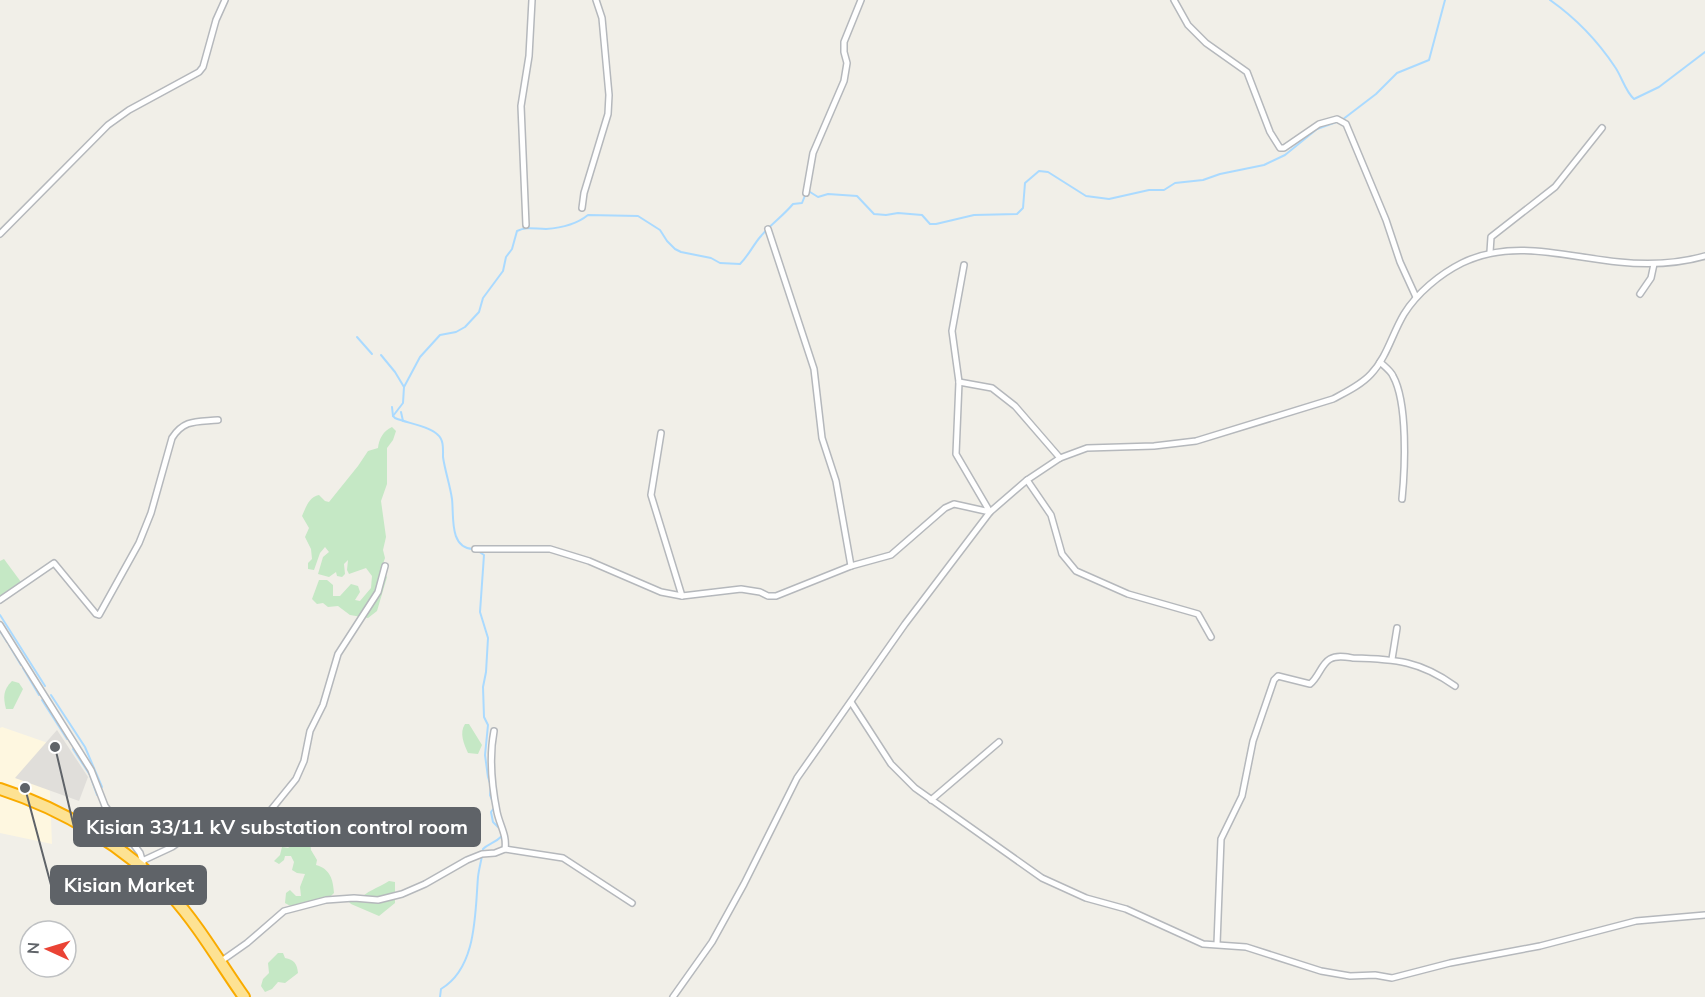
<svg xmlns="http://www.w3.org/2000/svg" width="1705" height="997" viewBox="0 0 1705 997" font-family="Mulish,sans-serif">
<rect width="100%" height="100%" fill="#f1efe8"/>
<polygon fill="#fef7e0" points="2,727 48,743 52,844 0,833 0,728"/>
<polygon fill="#e0deda" points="57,730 88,777 79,801 15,778"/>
<g fill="#c5e8c5">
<path d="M392,427L396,431L393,440L387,448V484L381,501L386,537L383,550L385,558L381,570L387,577L377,611L368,618L350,615L338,606L328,607L323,603L317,604L312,599L319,580H327L333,585V596H340L351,584L358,586L360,592L355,600L360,601L371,588L372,576L366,568L349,574L347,570L348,560L344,564L345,574L342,577L337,576L336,572L329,577L318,574L323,557L329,552L325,547L320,553L314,570L308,569V563L312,559L311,549L305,537L309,528L302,516C306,507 309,497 319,495L325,501L329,502L358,466L368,451L378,448C379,439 383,431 392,427Z"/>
<polygon points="4,559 21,582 0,597 0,561"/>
<path d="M12,681L19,683L23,689L13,709H6C3,697 3,690 12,681Z"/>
<path d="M465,724H469L482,745L478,754L468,753C464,744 459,733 465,724Z"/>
<path d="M270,817L274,818L279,824L288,825L293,831L294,836L310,839L311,850L317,860L316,865C330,869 333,879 334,893C323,905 299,913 285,903L286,893L290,890L296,896H301L300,887L305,874L297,873L292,870L294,862L291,856H285L284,860L279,864L274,861L280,855L282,847L289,848C278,835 278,830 261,837L256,835L258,827Z"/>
<path d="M389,881L395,882V903L379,916L351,904L349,902L358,901C366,891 378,888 389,881Z"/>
<path d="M278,953H283L285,958C294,960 297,963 298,973L285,983L278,982L272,989L265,992L261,986L263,979L269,973L268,963Z"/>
</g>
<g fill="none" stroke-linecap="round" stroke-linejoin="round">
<g stroke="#aadaff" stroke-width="2">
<path d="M1550,0C1577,19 1597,40 1615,67C1622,77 1625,91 1634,99L1659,87L1705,52"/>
<polyline points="357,337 372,354"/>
<polyline points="381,355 395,372 404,387"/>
<polyline points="392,407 393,416"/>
<polyline points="401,412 403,421"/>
<path d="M473,549C449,548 454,516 452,499C450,485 445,471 443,457C443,450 444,440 438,435C430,426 406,423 395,418L393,416L403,403L404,387L420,357L440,335L456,332L465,327L479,312L483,298L503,271L506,257L512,249L517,231C527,226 535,229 546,229C560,228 577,224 588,215L638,216L660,230L667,241L675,249L681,252L711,258L720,263L740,264C749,255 753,245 761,236C770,225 783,216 793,204L802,203L806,193L810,192L818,197L828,194L857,196L874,214L886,215L898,213L922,215L930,224H936L974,215L1017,214L1023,208L1025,183L1039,171L1048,172L1086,196L1109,199L1149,190H1164L1175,183L1203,180L1220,174L1264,165L1285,155L1317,129L1342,120L1376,94L1397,73L1429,60L1445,0"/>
<polyline points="478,551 484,555 480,612 488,638 486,672 483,687 484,717 488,725 485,755 488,777 491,786 490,795 493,802"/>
<polyline points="0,615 45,686"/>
<polyline points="0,631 7,642"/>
<polyline points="9,645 21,665"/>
<polyline points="23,668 39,695"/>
<polyline points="51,695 85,747 102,787"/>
<polyline points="42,700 67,739"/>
<polyline points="73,749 90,775 97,795"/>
<path d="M440,997L441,989C477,968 475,913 478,877C479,868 482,859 483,849C488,844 495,843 502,836V831L493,822L491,812L494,808"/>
</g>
<g stroke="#b5b8bc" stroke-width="8">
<g id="street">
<polyline points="1174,0 1188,25 1206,43 1247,72 1270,132 1280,148 1284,148 1319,124 1337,119 1346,124 1386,220 1400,262 1416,297"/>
<polyline points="806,193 813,153 844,81 847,63 844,52 844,42 861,0"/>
<polyline points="582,208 584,193 608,114 609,95 602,18 596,0"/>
<polyline points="526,225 521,106 529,56 532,0"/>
<polyline points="768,229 814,369 822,438 836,481 851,566"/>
<polyline points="0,234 108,125 129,110 199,72 203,67 216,20 225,0"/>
<polyline points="1490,252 1491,237 1555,187 1602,128"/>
<polyline points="1640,294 1651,278 1654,264"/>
<path d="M1380,362C1384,366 1391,371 1393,376C1408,403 1405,469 1402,499"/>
<polyline points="959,382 992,388 1015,406 1060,458"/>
<polyline points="661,433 651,495 682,596"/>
<polyline points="1027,480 1051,515 1062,554 1076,571 1128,594 1198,614 1211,637"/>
<polyline points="475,549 550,549 589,561 661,592 682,596 741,589 760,592 768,596 776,596 851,566 891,555 945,508 954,504 990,512 956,454 959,382 952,331 964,265"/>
<path d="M0,600L54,563L96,614L99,615L139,543L151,513L172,438C184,419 197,422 218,420"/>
<polyline points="0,625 91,770 105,806 140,853 143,863"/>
<polyline points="1392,659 1397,628"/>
<polyline points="851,702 891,764 915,788 1042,878 1086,898 1126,909 1203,944 1246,947 1321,971 1350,976 1375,975 1392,978 1450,963 1540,946 1636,921 1705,915"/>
<polyline points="931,800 999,742"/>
<polyline points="505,849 563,858 632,903"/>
<polyline points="142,861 172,847 215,817 230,822 242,833 253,832 296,779 304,761 310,731 323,705 338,654 378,592 385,566"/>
<path d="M1217,944L1221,839L1242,796L1253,741L1274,680L1278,676L1310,684C1319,677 1321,664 1330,659C1337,655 1346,657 1353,658C1396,659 1420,661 1455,686"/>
<path d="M220,962L247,943L284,911L326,900L354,898L378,900L402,894L425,884L467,860L482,854L495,853L505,849C507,835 500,826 497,812C492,787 489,757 494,731"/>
<path d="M673,997L712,942L744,884L797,778L905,624L990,512L1027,480L1060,458L1087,448L1154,446L1196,441L1333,399C1346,392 1361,385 1371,374C1387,357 1392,334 1404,314C1417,293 1440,274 1462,263C1513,238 1566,257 1619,262C1648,265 1677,264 1705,256"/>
</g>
</g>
<g stroke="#f9ab00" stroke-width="14">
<path id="highway" d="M0,789C63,809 126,847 171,895C199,926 220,963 244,997"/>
</g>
<use href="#street" stroke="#fff" stroke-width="5"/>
<use href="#highway" stroke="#fde293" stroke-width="10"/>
</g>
<path fill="none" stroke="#5f6368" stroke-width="2" d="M55 747L74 827M25 788L51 885"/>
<g fill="#5f6368" stroke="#fff" stroke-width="2">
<circle cx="55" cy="747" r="6"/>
<circle cx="25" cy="788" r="6"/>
</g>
<g fill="#5f6368" stroke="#5f6368" stroke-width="2">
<rect x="74" y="808" width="406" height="38" rx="6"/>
<rect x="51" y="866" width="155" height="38" rx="6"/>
</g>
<g font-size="20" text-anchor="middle" font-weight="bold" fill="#fff">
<text x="277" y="834">Kisian 33/11 kV substation control room</text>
<text x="129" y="892">Kisian Market</text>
</g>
<g transform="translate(48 949) rotate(274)"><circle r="28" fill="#ffffff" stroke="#bfc1c3" stroke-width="1.5"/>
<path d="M0-4.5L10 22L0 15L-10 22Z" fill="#ea4335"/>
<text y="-9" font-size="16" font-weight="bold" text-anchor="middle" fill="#5f6368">N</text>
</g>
</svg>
